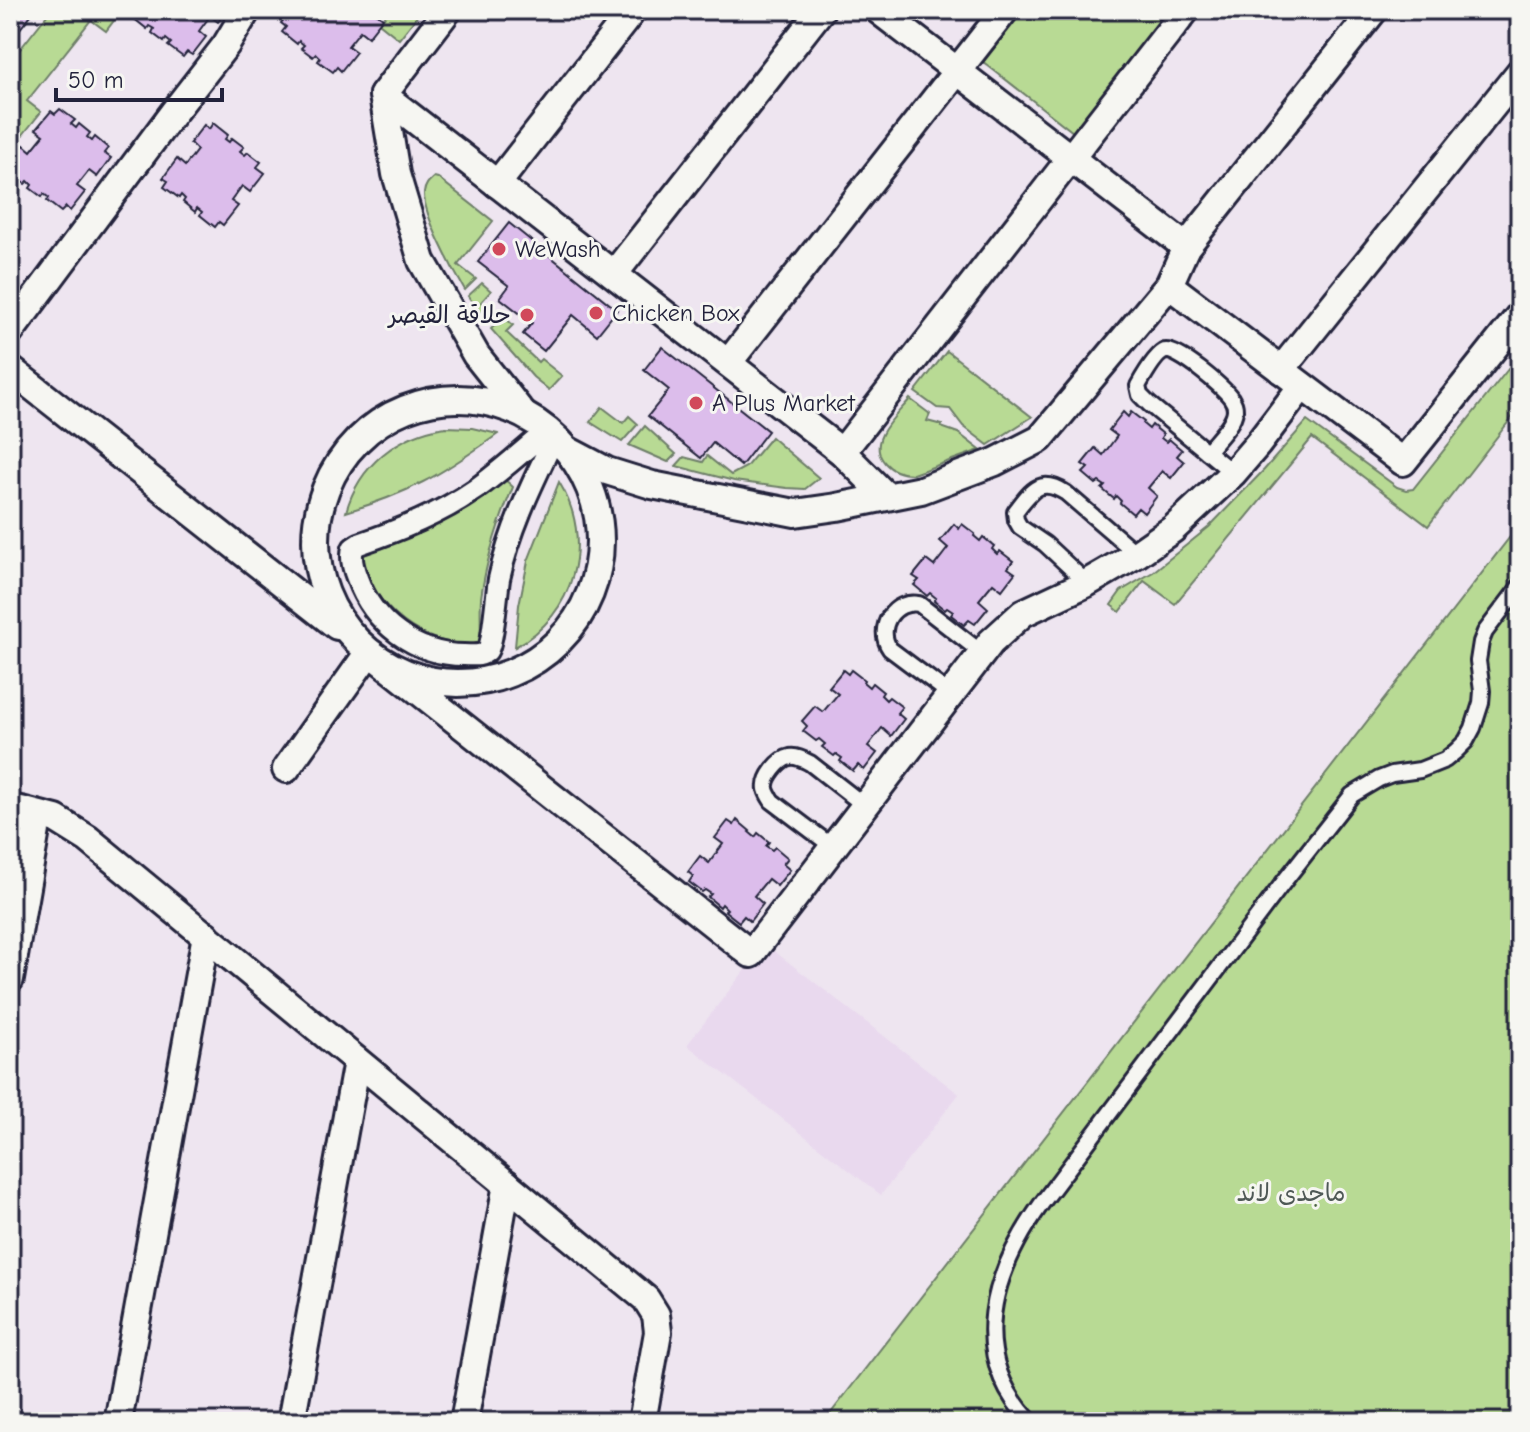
<svg xmlns="http://www.w3.org/2000/svg" width="1530" height="1432" viewBox="0 0 1530 1432" font-family="'Comic Neue','Playpen Sans Arabic',sans-serif">
<rect width="100%" height="100%" fill="#eee5f0"/>
<filter id="ink" filterUnits="userSpaceOnUse"><feTurbulence type="fractalNoise" baseFrequency=".0125" numOctaves="2"/><feDisplacementMap in="SourceGraphic" scale="16" xChannelSelector="R" yChannelSelector="G"/><feConvolveMatrix kernelMatrix="1 2 1 2 8 2 1 2 1" color-interpolation-filters="sRGB"/></filter>
<g filter="url(#ink)">
<polygon fill="#e9d9ee" points="765,944 959,1094 881,1195 687,1045"/>
<g fill="#b8da94" stroke="#6d7e68" stroke-width="2">
<polygon points="51,10 122,10 106,31 91,20 27,101 41,112 10,151 10,62"/>
<polygon points="390,10 422,10 399,39 379,23"/>
<polygon points="1022,10 1168,10 1073,132 982,61"/>
<path d="M434,177L438,178L493,221L458,265L476,279L465,290C453,270 423,215 424,193C425,185 428,182 434,177Z"/>
<polygon points="482,283 491,291 481,302 497,314 488,323 468,296"/>
<polygon points="503,316 513,325 506,332 538,362 541,359 562,376 549,390 533,377 491,329"/>
<polygon points="947,351 1032,417 988,445 963,426 950,409 937,408 915,392"/>
<polygon points="1520,354 1520,407 1428,526 1312,438 1175,604 1144,581 1120,612 1111,605 1121,591 1153,572 1209,527 1264,470 1307,421 1397,487 1406,490 1413,489"/>
<path d="M910,399L930,414L927,421L942,425L941,427L958,433L980,450L913,474C902,474 892,471 885,463C865,441 897,415 910,399Z"/>
<polygon points="602,407 623,423 629,416 638,424 622,442 590,422"/>
<polygon points="645,426 676,454 668,462 629,445"/>
<path d="M446,427L472,428L498,434C474,451 449,469 423,482C398,495 373,504 346,512C359,465 398,434 446,427Z"/>
<polygon points="771,437 819,478 805,489 787,488 734,481 676,466 684,457 703,462 707,456 731,475 746,467"/>
<path d="M502,477L513,487C498,523 486,559 481,598C480,613 481,629 481,644C423,649 373,609 360,554Z"/>
<path d="M559,482C595,540 575,615 515,647L519,605L528,561Z"/>
<polygon points="1520,524 1520,1422 824,1422"/>
</g>
<g fill="#dcbdeb" stroke="#22223b" stroke-width="2">
<polygon points="10,10 33,10 34,11 19,30 15,26 11,31"/>
<polygon points="134,10 228,10 218,22 210,16 199,31 206,37 192,55 187,52 183,57 168,46 171,43 166,39 164,42 152,33 154,29 149,26 147,29 132,17 136,12"/>
<polygon points="291,10 378,10 376,13 383,18 368,37 360,31 348,46 356,52 341,71 337,67 333,72 318,61 320,58 316,54 313,57 301,48 304,45 299,41 297,44 282,32 286,27 281,23"/>
<polygon points="60,109 75,120 71,124 76,128 79,124 90,133 87,137 92,141 95,137 108,148 104,153 111,158 97,177 89,171 77,186 85,192 70,211 66,207 61,212 47,201 49,198 44,194 42,197 30,188 32,185 28,181 25,184 11,173 15,167 10,164 24,145 31,151 44,135 36,129 51,111 55,114"/>
<polygon points="213,123 228,135 225,139 229,142 232,138 244,147 240,151 245,155 248,152 261,162 257,167 265,173 250,192 242,186 231,201 238,206 223,225 219,222 215,227 200,215 202,212 197,208 195,212 183,202 185,199 181,195 179,198 164,187 168,181 163,178 177,159 185,166 197,150 190,143 204,125 209,129"/>
<polygon points="509,223 617,310 597,335 573,315 544,351 523,334 532,323 500,298 509,286 478,262"/>
<polygon points="662,347 768,431 741,466 713,443 701,458 648,416 669,390 644,370"/>
<polygon points="1123,412 1128,417 1131,412 1144,422 1143,424 1149,429 1152,425 1163,434 1161,438 1166,442 1169,439 1182,450 1177,456 1184,462 1171,478 1162,471 1148,488 1157,496 1144,513 1138,508 1133,514 1120,503 1121,501 1116,496 1114,499 1102,489 1105,486 1099,482 1096,484 1083,473 1088,468 1082,464 1095,448 1103,455 1117,436 1109,430"/>
<polygon points="954,524 959,529 962,524 975,534 974,536 980,541 983,537 994,546 992,549 997,554 1000,551 1013,561 1008,568 1015,573 1002,590 993,583 979,600 988,608 975,624 969,620 964,625 951,615 953,612 947,608 945,610 934,601 936,598 930,593 927,596 914,585 919,580 913,576 926,560 934,566 948,548 940,541"/>
<polygon points="843,670 848,674 851,670 864,680 863,682 869,687 872,683 883,692 881,695 886,700 889,697 902,707 897,713 904,719 891,736 882,728 868,746 877,753 864,770 858,765 853,771 840,761 842,758 836,754 834,756 822,747 825,744 819,739 816,741 803,731 807,726 802,721 815,706 823,712 838,694 829,687"/>
<polygon points="737,820 750,831 749,832 755,837 758,833 769,842 766,846 772,850 775,847 788,858 783,864 790,870 777,886 768,879 754,896 763,904 750,921 744,916 739,922 725,911 727,909 722,904 720,907 708,897 711,894 705,890 702,892 689,882 693,876 688,872 700,856 709,863 723,844 715,838 728,821 734,825"/>
</g>
<g fill="none" stroke-linecap="round" stroke-linejoin="round">
<g stroke="#22223b" stroke-width="20">
<g id="service">
<path d="M1207,452C1216,440 1234,424 1235,410C1235,404 1234,403 1231,398C1224,388 1178,348 1165,351C1156,354 1143,377 1138,386L1140,395L1149,404L1233,473"/>
<path d="M1087,583L1045,544L1020,527L1016,520L1015,512C1031,491 1040,476 1066,493L1137,554"/>
<path d="M950,694L890,649C875,628 894,599 919,604L982,653"/>
<path d="M833,847L772,801C770,798 767,793 766,789C764,778 779,759 790,757C797,756 804,760 810,763L865,806"/>
<path d="M1031,1422C965,1353 993,1272 1042,1203L1286,879L1352,795L1379,779L1392,774L1420,770L1445,760L1456,751L1466,741L1473,728L1481,703L1482,691L1478,661L1481,642L1485,632L1520,586"/>
</g>
</g>
<g stroke="#22223b" stroke-width="26">
<path id="pedestrian" d="M548,430C524,450 501,471 476,489C440,514 400,530 359,544L353,548C350,558 353,568 357,578C373,623 415,655 464,655C472,655 481,657 487,651C493,644 497,591 499,579C510,528 533,482 555,436"/>
</g>
<g stroke="#22223b" stroke-width="32">
<g id="minor">
<polyline points="448,10 383,95 396,174 422,261 476,355 522,413"/>
<polyline points="878,10 1186,247"/>
<polyline points="383,95 842,452 886,496"/>
<polyline points="497,184 633,10"/>
<polyline points="614,274 821,10"/>
<polyline points="1169,285 1403,462 1520,315"/>
<polyline points="10,332 173,113 226,45 247,10"/>
<polyline points="728,363 1005,10"/>
<polyline points="10,369 337,626"/>
<polyline points="1281,370 1520,72"/>
<circle cx="458" cy="541" r="142"/>
<polyline points="569,451 607,471 652,485 795,513 837,507 921,490 995,462 1040,439 1169,285 1186,247 1374,10"/>
<polyline points="842,452 1186,10"/>
<polyline points="377,658 751,954 991,642 1023,613 1087,583 1137,554 1173,529 1233,473 1258,444 1302,386"/>
<polyline points="286,769 369,652"/>
<polyline points="21,810 56,819 88,839 646,1299 656,1315 658,1332 642,1422"/>
<polyline points="10,979 36,830 28,815 14,808"/>
<polyline points="118,1422 206,935"/>
<polyline points="291,1422 357,1061"/>
<polyline points="464,1422 507,1184"/>
</g>
</g>
<use href="#service" stroke="#f6f6f2" stroke-width="14"/>
<use href="#pedestrian" stroke="#f6f6f2" stroke-width="20"/>
<use href="#minor" stroke="#f6f6f2" stroke-width="26"/>
</g>
</g>
<g fill="#d1495b" stroke="#f6f6f2" stroke-width="3">
<circle cx="499" cy="249" r="8"/>
<circle cx="596" cy="313" r="8"/>
<circle cx="527" cy="315" r="8"/>
<circle cx="696" cy="403" r="8"/>
</g>
<g text-anchor="middle" stroke-width="6" stroke-linejoin="round" paint-order="stroke">
<g font-size="24" fill="#22223b" stroke="#f6f6f2" text-anchor="start">
<text x="515" y="257">WeWash</text>
<text x="612" y="321">Chicken Box</text>
<text x="511" y="323" text-anchor="end">حلاقة القيصر</text>
<text x="712" y="411">A Plus Market</text>
</g>
<g font-size="24" fill="#4f5956" stroke="#f6f6f2">
<text x="1291" y="1201">ماجدی لاند</text>
</g>
</g>
<rect width="1530" height="1432" fill="none" stroke="#f6f6f2" stroke-width="40"/>
<rect x="20" y="20" width="1490" height="1392" fill="none" stroke="#22223b" stroke-width="3" filter="url(#ink)"/>
<path d="M56 88v12h166v-12" fill="none" stroke="#22223b" stroke-width="4"/>
<text x="68" y="88" font-size="24" fill="#22223b" stroke="#f6f6f2" stroke-width="6" paint-order="stroke">50 m</text>
</svg>
